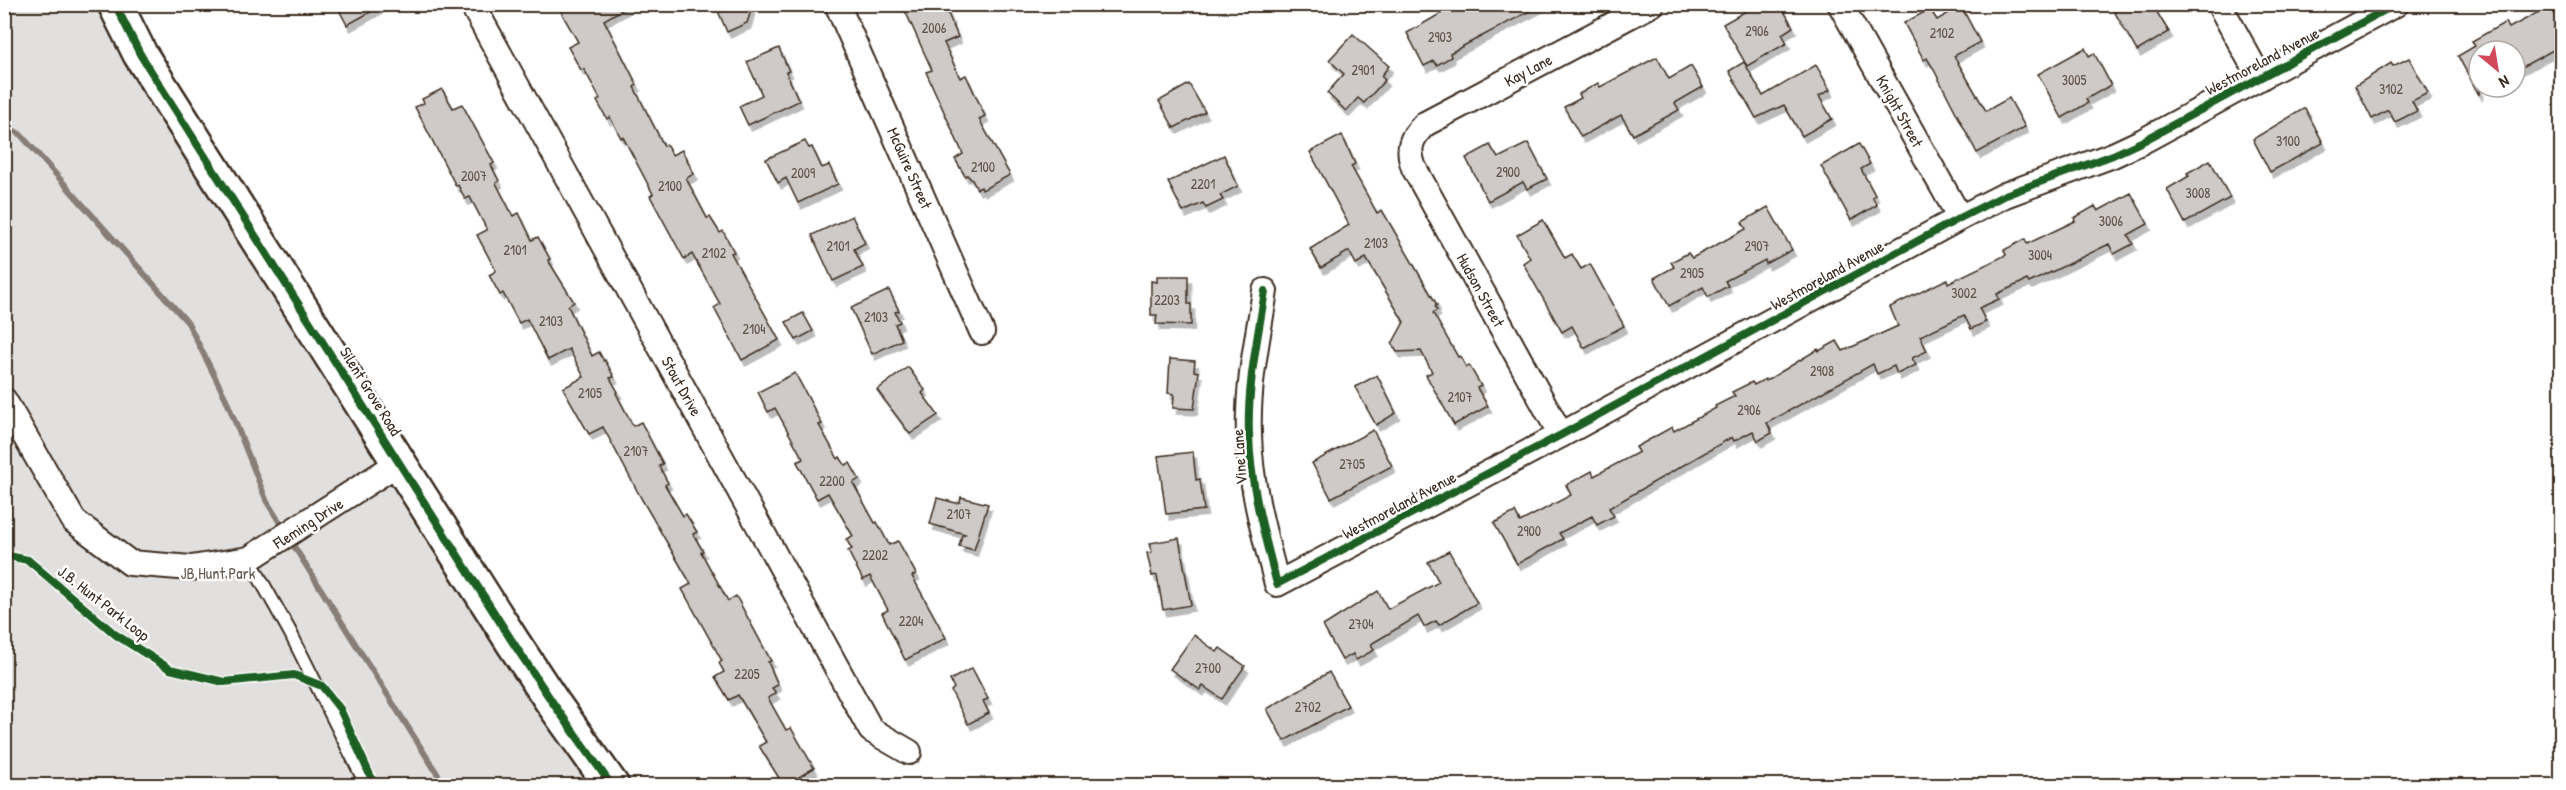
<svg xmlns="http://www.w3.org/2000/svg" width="2566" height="790" viewBox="0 0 2566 790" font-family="'Patrick Hand',sans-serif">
<defs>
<filter id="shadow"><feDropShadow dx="3.5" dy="6" stdDeviation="0" flood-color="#0004"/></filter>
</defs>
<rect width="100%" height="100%" fill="#fff"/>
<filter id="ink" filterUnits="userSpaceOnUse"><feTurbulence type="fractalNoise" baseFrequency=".0167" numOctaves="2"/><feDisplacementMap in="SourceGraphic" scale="12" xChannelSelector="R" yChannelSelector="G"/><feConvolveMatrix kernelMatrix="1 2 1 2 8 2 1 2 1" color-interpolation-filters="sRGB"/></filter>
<g filter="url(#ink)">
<polygon fill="#e2e0de" stroke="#8e857e" stroke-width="1.5" points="5,5 115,5 612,785 5,786"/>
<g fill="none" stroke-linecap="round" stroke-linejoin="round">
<g stroke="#887e77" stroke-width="6">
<polyline points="4,125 20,134 188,323 226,399 267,502 285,531"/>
<polyline points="290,540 445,786"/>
</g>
</g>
<g fill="#cfcac7" stroke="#3b2a1e" stroke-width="1.5" filter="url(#shadow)">
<polygon points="336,4 385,4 347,25"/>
<polygon points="575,4 632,4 604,20 637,85 634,87 664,146 667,145 672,155 682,150 694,174 686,178 707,218 710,217 720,233 723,231 734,252 731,253 779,340 742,360 714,308 720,304 692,254 684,259 650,196 653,194 623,137 621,138 610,117 607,119 597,101 600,99 584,69 581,70 568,47 578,42 561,12"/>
<polygon points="715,4 753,4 747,23 727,32"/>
<polygon points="902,4 944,4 958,37 944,43 960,78 966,75 985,116 979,119 1010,175 982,190 981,187 977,189 972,180 967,175 965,176 955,159 963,154 926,72 932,70"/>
<polygon points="1457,4 1543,4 1450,53 1451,57 1437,65 1434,61 1424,66 1407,33"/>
<polygon points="1758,4 1780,4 1793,27 1782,34 1787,43 1747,66 1723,24"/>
<polygon points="2110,4 2152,4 2169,32 2137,51"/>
<polygon points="2554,4 2562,4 2562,45 2515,71 2515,51 2479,51 2479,95 2458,56 2475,46 2472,41 2506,22 2509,28"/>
<polygon points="1961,6 1980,42 1954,56 1986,111 2009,98 2025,127 1977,153 1933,68 1927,58 1924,60 1904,23 1930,9 1937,20"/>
<polygon points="1353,34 1389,66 1381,76 1385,80 1364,103 1358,98 1346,111 1327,93 1344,74 1329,60"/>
<polygon points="779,48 789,71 786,72 799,101 748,125 739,106 762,95 747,62"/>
<polygon points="2085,48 2089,56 2094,53 2111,85 2086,99 2088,103 2062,118 2038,74"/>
<polygon points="1657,57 1669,79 1691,66 1703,87 1675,103 1679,110 1633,135 1621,115 1581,137 1564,107 1581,98 1579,94 1598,83 1600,87"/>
<polygon points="2409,58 2428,93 2412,101 2417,111 2395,122 2388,110 2372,119 2355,86 2391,63 2393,66"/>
<polygon points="1744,62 1763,96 1816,65 1830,90 1819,96 1832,119 1802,136 1784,105 1756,118 1729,71"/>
<polygon points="1189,84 1205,112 1174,128 1159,101"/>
<polygon points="442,89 453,108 462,104 494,163 491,165 499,181 496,183 513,216 519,213 532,240 538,237 550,259 548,260 574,302 568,306 592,356 599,352 604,361 605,360 614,377 610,378 618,392 616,393 633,426 641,422 663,464 659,466 668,483 665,485 683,516 686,514 697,532 693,534 703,551 701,552 728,601 736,596 771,661 768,662 778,685 772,688 776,693 768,698 786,730 791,728 814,768 784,786 759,746 766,742 747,710 738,695 729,700 715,677 724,672 719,663 722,661 682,589 691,584 641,498 603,427 589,434 563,388 584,377 569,349 548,360 527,319 519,323 503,293 500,295 489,275 496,271 477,235 487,230 470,197 465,199 458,185 456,186 415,107 424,103 422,99"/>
<polygon points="2305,108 2323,143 2270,172 2253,139"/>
<polygon points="1342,135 1355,164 1351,166 1377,213 1382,210 1437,305 1435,306 1437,310 1433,313 1458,357 1460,356 1466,367 1469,365 1481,386 1477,388 1488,406 1454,425 1426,375 1432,372 1421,351 1397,352 1392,344 1404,322 1366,258 1356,264 1349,251 1321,268 1310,249 1349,225 1310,152"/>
<polygon points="805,141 809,148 812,147 822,168 829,165 838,184 798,203 786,178 778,183 766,159"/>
<polygon points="1528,143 1547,179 1527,189 1523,182 1488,201 1466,158 1490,145 1498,158"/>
<polygon points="1859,144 1870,164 1861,169 1875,195 1872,197 1877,205 1851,220 1821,166"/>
<polygon points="1224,155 1238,186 1220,195 1223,200 1206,208 1203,203 1183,212 1168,182"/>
<polygon points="2210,160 2230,198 2185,223 2167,189 2189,176 2187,173"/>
<polygon points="2131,193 2148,224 2128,235 2133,244 2114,254 2109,244 2029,283 2027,280 1997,294 1999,299 1979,308 1986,322 1971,329 1964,315 1920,336 1927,351 1912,358 1916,365 1897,374 1894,366 1877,374 1873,364 1767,423 1772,433 1758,441 1753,431 1734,441 1732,437 1609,508 1614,516 1597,525 1592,516 1559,533 1563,539 1517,564 1494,523 1515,512 1520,522 1571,495 1566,485 1592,471 1594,476 1639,452 1636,447 1672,427 1674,431 1716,408 1715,406 1735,396 1732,392 1752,382 1754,385 1765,379 1766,381 1818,349 1819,351 1837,341 1843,351 1898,326 1890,307 1947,279 1948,283 2006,255 2004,250 2025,239 2027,244 2075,221 2074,218 2095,206 2098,211"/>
<polygon points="1768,207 1792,250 1766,264 1765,260 1725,281 1728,286 1708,297 1703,287 1669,306 1654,278 1674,267 1671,262 1688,253 1692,258 1746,229 1742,222"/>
<polygon points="852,216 865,243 854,249 863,267 833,281 812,235"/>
<polygon points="1543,220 1565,258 1572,254 1581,269 1590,264 1624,326 1584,348 1572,326 1562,332 1523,263 1530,258 1517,235"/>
<polygon points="1157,276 1188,276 1188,304 1191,304 1191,325 1156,324 1157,315 1151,315 1151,281 1157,282"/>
<polygon points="889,290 899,311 895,312 900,322 895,324 902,340 872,354 851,308"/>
<polygon points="803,313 813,331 796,340 786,322"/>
<polygon points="1170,359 1195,361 1194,371 1199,372 1194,409 1173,408 1174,394 1168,393"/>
<polygon points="908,367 925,390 922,393 938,415 910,434 877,390"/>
<polygon points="795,373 822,424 819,425 838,459 840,457 845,465 850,463 859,479 853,483 875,523 877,522 889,545 898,541 916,574 912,576 946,638 905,660 882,613 888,610 870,576 863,580 848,551 852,549 846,539 853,536 828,493 817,499 797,462 803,459 775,408 768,412 758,392"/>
<polygon points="1377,375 1396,413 1376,425 1355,387"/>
<polygon points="1373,430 1392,466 1331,498 1312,463"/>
<polygon points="1193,452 1196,480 1200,479 1204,510 1166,514 1158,456"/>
<polygon points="961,497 988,504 974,550 959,546 962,535 965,534 930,524 937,498 956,503 960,502"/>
<polygon points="1179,538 1191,605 1163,610 1157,575 1152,576 1147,553 1152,552 1150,543"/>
<polygon points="1449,551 1477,603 1439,625 1436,621 1424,627 1418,616 1371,644 1374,650 1356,660 1353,654 1342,660 1323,626 1378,591 1388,609 1439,582 1428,562"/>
<polygon points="1194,635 1217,652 1220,648 1245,666 1222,699 1203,686 1200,690 1170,669"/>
<polygon points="972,668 988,699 983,701 989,713 968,724 951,691 954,688 950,680"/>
<polygon points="1329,672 1348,706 1284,741 1267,709"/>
</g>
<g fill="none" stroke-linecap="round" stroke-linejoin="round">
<g stroke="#3b2a1e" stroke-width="16">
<polyline id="lane" points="249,559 290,632 367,786"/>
</g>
<g stroke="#3b2a1e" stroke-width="28">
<g id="street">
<polyline points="472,4 871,730 909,752"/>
<polyline points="837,4 982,332"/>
<polyline points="1840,4 1960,218"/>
<polyline points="2219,4 2260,78"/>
<path d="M1265,291C1258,337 1247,386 1249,434C1250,485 1264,534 1277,584L1561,435L1960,218L2005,195L2113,155L2143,141L2396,4"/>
<polyline points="4,400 74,521 130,563 191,568 249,559 400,462"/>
<path d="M1561,435L1414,168C1407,149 1410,138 1425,124L1652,4"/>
</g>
</g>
<g stroke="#3b2a1e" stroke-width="38">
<polyline id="secondary" points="115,4 140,54 512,641 553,703 612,786"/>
</g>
<use href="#lane" stroke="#fff" stroke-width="12"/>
<use href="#street" stroke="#fff" stroke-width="24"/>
<use href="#secondary" stroke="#fff" stroke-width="33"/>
<g stroke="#fff" stroke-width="11">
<g id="cycleway">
<polyline points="115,4 140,54 512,641 553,703 612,786"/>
<path d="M1265,291C1258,337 1247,386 1249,434C1250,485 1264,534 1277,584L1561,435L1960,218L2005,195L2113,155L2143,141L2396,4"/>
<polyline points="4,555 28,560 116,635 170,669 224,682 294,675 322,686 340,709 375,786"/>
</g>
</g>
<use href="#cycleway" stroke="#1b5e20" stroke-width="8"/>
</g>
</g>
<g text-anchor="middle" stroke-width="5" stroke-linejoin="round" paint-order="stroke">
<g font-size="14" fill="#605248">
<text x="934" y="33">2006</text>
<text x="1757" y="36">2906</text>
<text x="1942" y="38">2102</text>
<text x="1440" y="42">2903</text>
<text x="1363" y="75">2901</text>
<text x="2074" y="85">3005</text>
<text x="2391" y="94">3102</text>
<text x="2288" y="146">3100</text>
<text x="983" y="172">2100</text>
<text x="1508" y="177">2900</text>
<text x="803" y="178">2009</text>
<text x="474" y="181">2007</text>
<text x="1203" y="189">2201</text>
<text x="670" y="191">2100</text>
<text x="2198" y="198">3008</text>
<text x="2111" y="226">3006</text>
<text x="1376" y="248">2103</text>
<text x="838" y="251">2101</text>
<text x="1757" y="251">2907</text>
<text x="515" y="255">2101</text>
<text x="714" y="258">2102</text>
<text x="2040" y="260">3004</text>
<text x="1692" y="278">2905</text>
<text x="1964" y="298">3002</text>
<text x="1167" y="305">2203</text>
<text x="876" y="322">2103</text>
<text x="551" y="326">2103</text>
<text x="754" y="334">2104</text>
<text x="1822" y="376">2908</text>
<text x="590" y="398">2105</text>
<text x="1460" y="402">2107</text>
<text x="1749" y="415">2906</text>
<text x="636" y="456">2107</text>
<text x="1352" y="469">2705</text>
<text x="832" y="486">2200</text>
<text x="959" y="519">2107</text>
<text x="1529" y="536">2900</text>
<text x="875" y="560">2202</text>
<text x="911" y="626">2204</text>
<text x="1361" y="629">2704</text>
<text x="1208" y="673">2700</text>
<text x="747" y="679">2205</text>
<text x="1308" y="712">2702</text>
</g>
<g font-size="16" fill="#3b2a1e" stroke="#fff">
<text transform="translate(2262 61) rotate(-28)" y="6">Westmoreland Avenue</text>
<text transform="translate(1528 70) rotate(-28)" y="6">Kay Lane</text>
<text transform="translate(1900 111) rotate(61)" y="6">Knight Street</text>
<text transform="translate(910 168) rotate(66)" y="6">McGuire Street</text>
<text transform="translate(1827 275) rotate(-29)" y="6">Westmoreland Avenue</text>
<text transform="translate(1481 290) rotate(61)" y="6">Hudson Street</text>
<text transform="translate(682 386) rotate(61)" y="6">Stout Drive</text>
<text transform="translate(371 391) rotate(58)" y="6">Silent Grove Road</text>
<text transform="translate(1239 457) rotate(-94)" y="6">Vine Lane</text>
<text transform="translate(1399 505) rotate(-28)" y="6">Westmoreland Avenue</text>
<text transform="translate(308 523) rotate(-33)" y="6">Fleming Drive</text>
<text transform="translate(104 603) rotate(38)" y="6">J.B. Hunt Park Loop</text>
</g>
<g font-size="16" fill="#65584e" stroke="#fff">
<text x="218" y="579">JB Hunt Park</text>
</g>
</g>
<rect width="2566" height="790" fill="none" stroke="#fff" stroke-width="24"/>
<rect x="12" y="12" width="2542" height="766" fill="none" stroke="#3b2a1e" stroke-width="2" filter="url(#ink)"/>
<g transform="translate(2497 69) rotate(150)"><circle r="28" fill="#ffffff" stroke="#b1aaa5" stroke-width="1.5"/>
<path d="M0-4.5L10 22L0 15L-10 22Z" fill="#d1495b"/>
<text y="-9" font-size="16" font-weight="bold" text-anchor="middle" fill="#3b2a1e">N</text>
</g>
</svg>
